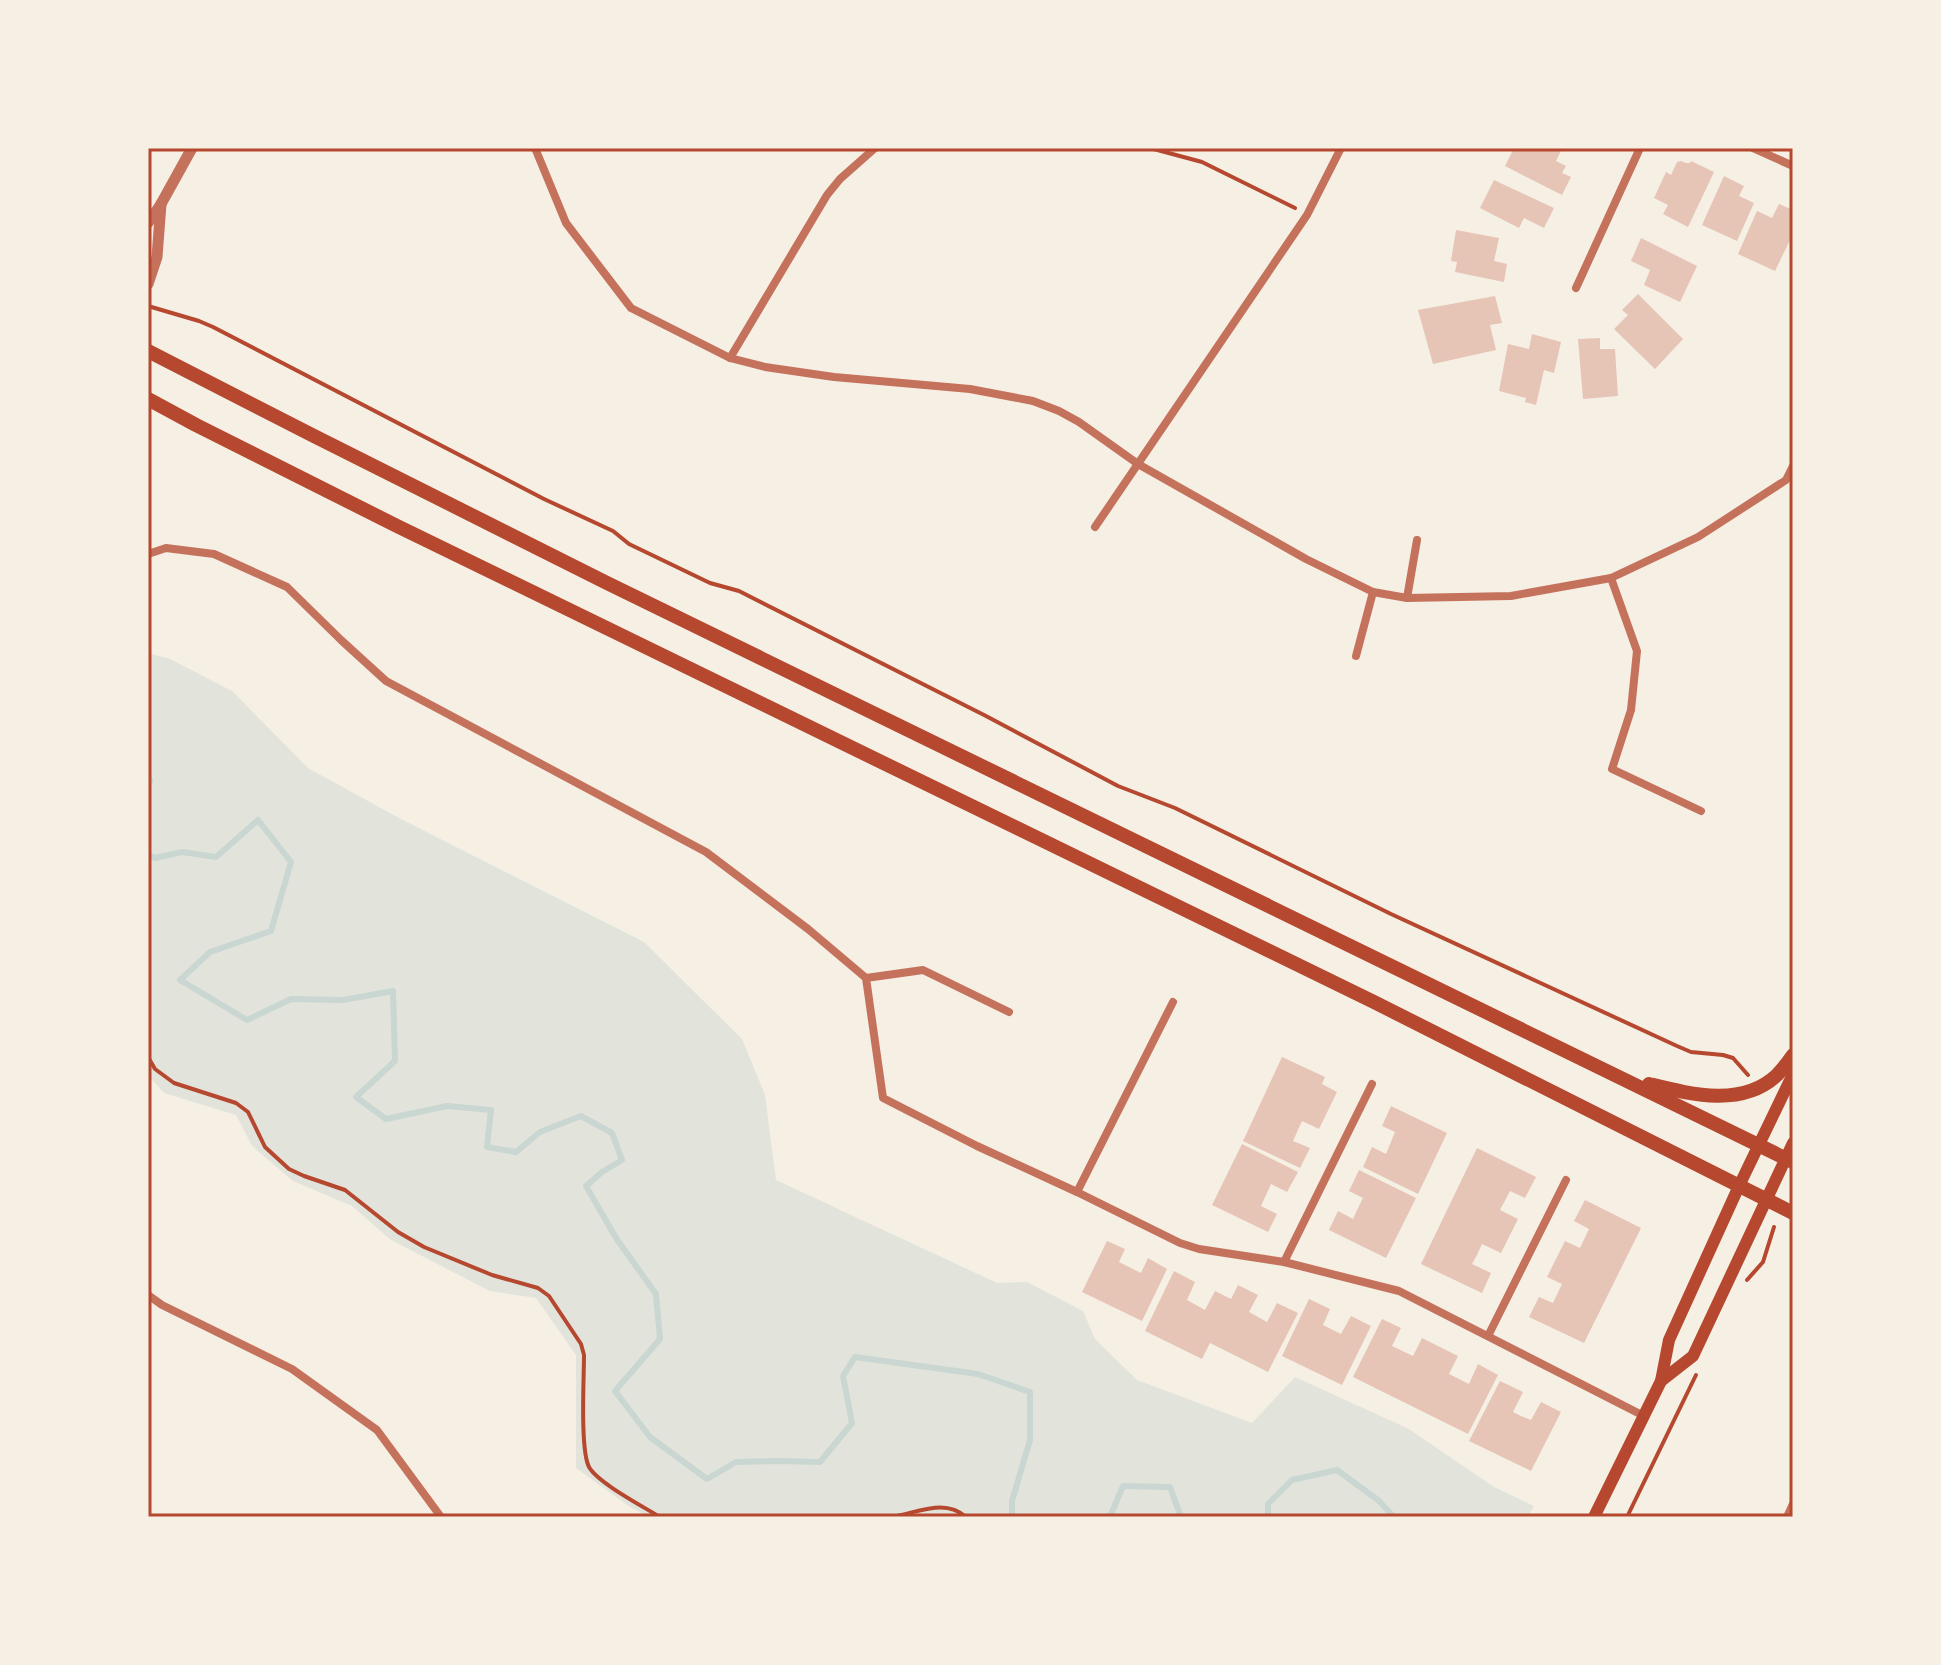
<svg xmlns="http://www.w3.org/2000/svg" width="1941" height="1665" viewBox="0 0 1941 1665" font-family="'Crimson Pro',serif">
<rect width="100%" height="100%" fill="#f6efe4"/>
<polygon fill="#e2e4dc" points="148,653 170,659 232,691 308,768 399,818 644,942 742,1039 765,1095 776,1180 997,1283 1027,1282 1083,1311 1095,1339 1137,1380 1252,1423 1295,1377 1409,1429 1494,1487 1534,1506 1528,1517 649,1517 630,1507 576,1468 576,1355 536,1298 490,1291 391,1240 352,1206 293,1181 252,1146 236,1115 164,1093 148,1075"/>
<g fill="none" stroke-linecap="round" stroke-linejoin="round">
<g stroke="#c9d6d2" stroke-width="6">
<polyline points="148,778 150,781 148,785"/>
<polyline points="148,855 155,858 182,852 216,857 258,820 291,862 271,931 210,952 180,980 247,1020 291,999 343,1000 393,991 395,1061 356,1097 386,1119 447,1106 491,1110 487,1147 516,1152 540,1132 581,1116 612,1133 622,1160 602,1172 586,1186 616,1238 656,1294 660,1339 615,1391 650,1437 707,1479 736,1462 778,1461 820,1462 852,1423 843,1376 855,1357 978,1374 1030,1392 1030,1440 1012,1501 1012,1517"/>
<polyline points="1110,1517 1123,1486 1170,1487 1181,1517"/>
<polyline points="1268,1517 1268,1504 1292,1480 1337,1470 1378,1500 1394,1517"/>
</g>
</g>
<g fill="#e6c5b7">
<polygon points="1514,148 1554,148 1561,151 1556,161 1566,166 1562,173 1571,177 1562,195 1505,166"/>
<polygon points="1681,161 1686,163 1690,163 1691,161 1714,172 1688,227 1663,214 1668,205 1654,198 1666,172 1671,175 1677,162"/>
<polygon points="1724,176 1744,186 1739,196 1754,203 1737,241 1702,225"/>
<polygon points="1494,180 1554,208 1544,228 1524,218 1519,228 1480,208"/>
<polygon points="1779,204 1793,210 1793,234 1775,271 1738,254 1757,211 1772,218"/>
<polygon points="1456,230 1499,238 1494,261 1507,264 1504,282 1455,272 1457,262 1451,261"/>
<polygon points="1641,238 1697,266 1680,302 1644,285 1650,270 1631,261"/>
<polygon points="1638,294 1683,339 1655,369 1614,329 1628,315 1622,310"/>
<polygon points="1495,296 1502,323 1490,325 1496,350 1433,364 1418,310"/>
<polygon points="1532,334 1561,342 1554,373 1544,370 1536,405 1525,402 1526,398 1499,391 1508,344 1529,349"/>
<polygon points="1600,338 1600,349 1615,349 1618,396 1583,399 1578,339"/>
<polygon points="1282,1057 1325,1077 1322,1084 1337,1092 1319,1129 1302,1121 1293,1141 1310,1148 1300,1168 1243,1141"/>
<polygon points="1391,1106 1447,1133 1418,1194 1363,1167 1372,1147 1386,1154 1395,1132 1382,1126"/>
<polygon points="1242,1144 1298,1172 1287,1192 1271,1184 1261,1206 1277,1214 1268,1232 1212,1205"/>
<polygon points="1477,1148 1536,1177 1525,1198 1510,1191 1500,1210 1518,1219 1501,1253 1482,1244 1477,1255 1472,1264 1491,1273 1482,1293 1421,1264"/>
<polygon points="1359,1170 1416,1198 1386,1258 1329,1230 1338,1211 1353,1219 1358,1208 1363,1198 1349,1191"/>
<polygon points="1585,1200 1641,1228 1584,1343 1529,1317 1539,1297 1553,1303 1562,1284 1547,1277 1565,1241 1580,1248 1589,1229 1574,1221"/>
<polygon points="1107,1241 1125,1249 1119,1262 1141,1273 1148,1258 1167,1269 1142,1321 1082,1292"/>
<polygon points="1174,1271 1195,1282 1187,1300 1205,1310 1215,1291 1231,1299 1238,1285 1258,1295 1249,1312 1267,1322 1277,1303 1298,1313 1268,1372 1210,1343 1202,1359 1145,1331"/>
<polygon points="1309,1299 1330,1309 1323,1325 1341,1334 1351,1316 1371,1326 1342,1385 1282,1356"/>
<polygon points="1382,1319 1401,1328 1392,1346 1413,1356 1422,1338 1458,1356 1449,1374 1469,1384 1478,1364 1498,1375 1468,1434 1353,1377"/>
<polygon points="1500,1381 1523,1392 1513,1412 1521,1416 1531,1420 1541,1402 1561,1412 1531,1471 1469,1441"/>
</g>
<g fill="none" stroke-linecap="round" stroke-linejoin="round">
<g stroke="#b5482f" stroke-width="4">
<polyline points="1150,148 1202,162 1295,208"/>
<polyline points="148,306 199,321 213,327 544,499 613,531 629,544 710,583 739,591 986,716 1118,786 1175,808 1391,914 1677,1046 1691,1052 1723,1055 1733,1058 1748,1075"/>
<path d="M148,1057L155,1069L174,1083L236,1103L248,1112L265,1147L289,1169L304,1176L345,1190L398,1232L424,1247L492,1275L538,1288L549,1296L581,1344L584,1355C584,1379 580,1449 589,1467C598,1483 644,1507 660,1517"/>
<polyline points="1747,1280 1763,1262 1774,1227"/>
<path d="M890,1517C916,1514 944,1497 966,1517"/>
<polyline points="1627,1517 1696,1375"/>
</g>
<g stroke="#c5725c" stroke-width="8">
<polyline points="535,148 566,223 631,308 730,358 765,367 834,377 970,389 1033,401 1059,411 1079,422 1138,464 1306,559 1373,592 1407,598 1511,596 1611,578 1698,537 1786,480 1793,466"/>
<polyline points="1753,148 1793,166"/>
<polyline points="1576,288 1640,148"/>
<polyline points="730,358 827,195 840,179 875,148"/>
<polyline points="1095,527 1307,215 1341,148"/>
<polyline points="148,554 166,548 214,554 287,587 341,640 386,681 706,852 808,929 866,978 883,1098 977,1146 1077,1192 1180,1243 1199,1249 1284,1262 1399,1291 1644,1416"/>
<polyline points="1611,578 1637,651 1631,710 1612,769 1701,811"/>
<polyline points="1407,598 1417,540"/>
<polyline points="1356,656 1373,592"/>
<polyline points="866,978 923,970 1009,1012"/>
<polyline points="1077,1192 1173,1002"/>
<polyline points="1284,1262 1372,1084"/>
<polyline points="148,1295 162,1305 292,1369 377,1430 441,1517"/>
<polyline points="1488,1336 1566,1180"/>
<polyline points="1787,1517 1793,1504"/>
</g>
<g stroke="#c5725c" stroke-width="11">
<polyline points="148,223 161,204 192,148"/>
<polyline points="148,284 157,257 161,204"/>
</g>
<g stroke="#b5482f" stroke-width="12">
<polyline points="1661,1381 1693,1356 1793,1143"/>
<polyline points="1594,1517 1661,1381 1669,1340 1739,1186 1793,1074"/>
</g>
<g stroke="#b5482f" stroke-width="14">
<polyline points="148,351 314,436 607,583 1793,1162"/>
<polyline points="148,399 196,425 397,526 1374,1002 1793,1213"/>
<path d="M1649,1084C1690,1094 1742,1108 1777,1075C1783,1069 1788,1062 1793,1055"/>
</g>
</g>
<rect width="1941" height="1665" fill="none" stroke="#f6efe4" stroke-width="300"/>
<rect x="150" y="150" width="1641" height="1365" fill="none" stroke="#b5482f" stroke-width="3"/>
</svg>
